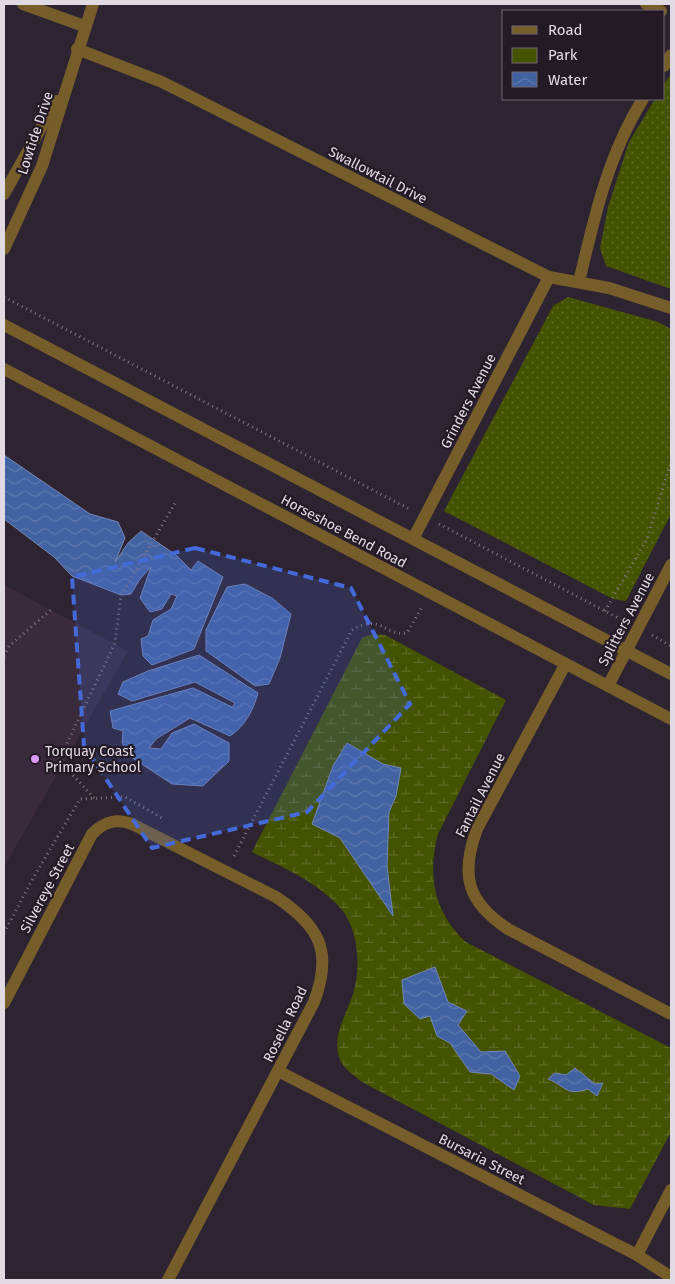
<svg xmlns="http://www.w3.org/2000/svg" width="675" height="1284" viewBox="0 0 675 1284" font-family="'Fira Sans',sans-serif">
<defs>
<pattern id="green-dots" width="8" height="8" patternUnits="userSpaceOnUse" patternTransform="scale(1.25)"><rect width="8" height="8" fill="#445300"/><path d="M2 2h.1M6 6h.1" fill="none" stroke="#5f6b25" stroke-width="1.8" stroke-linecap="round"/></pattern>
<pattern id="wetland-marsh" width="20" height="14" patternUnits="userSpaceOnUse" patternTransform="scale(1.25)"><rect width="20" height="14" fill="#445300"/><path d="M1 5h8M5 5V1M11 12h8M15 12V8" fill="none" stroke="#5f6b25"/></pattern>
<pattern id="water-waves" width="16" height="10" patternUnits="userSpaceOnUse" patternTransform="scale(1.25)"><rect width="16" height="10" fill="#4362a1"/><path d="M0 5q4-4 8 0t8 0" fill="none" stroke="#5e78ae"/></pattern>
</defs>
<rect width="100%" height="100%" fill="#2e2330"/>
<polygon fill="#3a2b3c" points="4,585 128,651 4,867"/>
<g fill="url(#green-dots)">
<polygon points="671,74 671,289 606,266 600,248 608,207 629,142 655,99 664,99 664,84"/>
<polygon points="568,297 658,322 671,329 671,514 626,601 613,599 444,511 553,306"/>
</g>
<path fill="url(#wetland-marsh)" d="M373,634L385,635L506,700L438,834C427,875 434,913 466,942L671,1048V1132L630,1209L594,1205L362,1082C355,1076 344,1069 340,1060C331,1037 346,1016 353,994C361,969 359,931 342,910C319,882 283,868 252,852L362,638Z"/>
<g fill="url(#water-waves)" stroke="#7286b5">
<polygon points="4,455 90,514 118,522 125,538 115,562 128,543 141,531 176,555 191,570 198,561 223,577 194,649 152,665 143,656 141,639 148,636 153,620 171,609 177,596 171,594 162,609 150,612 140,598 151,567 140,579 131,594 121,595 72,576 54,557 4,519"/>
<polygon points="245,584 272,598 291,614 280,658 269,684 255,686 206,651 206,630 227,587"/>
<path d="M199,655L258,693C253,711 245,726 230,736L190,718L156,739L149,748L161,749L172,733L194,724L229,743V761L203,786L172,784L131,757L122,743L123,731L113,728L110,711L193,688L232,707L235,703L195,682L132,701L118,694L123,682L148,671Z"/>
<polygon points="347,743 383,764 401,768 396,796 389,812 387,866 393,916 340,838 312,824 333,766"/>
<polygon points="435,967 448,1002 467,1011 458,1025 481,1052 505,1051 520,1076 514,1090 491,1074 470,1072 450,1043 437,1036 430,1016 420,1019 404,1004 402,980"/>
<path d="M575,1068L595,1084L603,1083L597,1096L588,1089C565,1096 569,1088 548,1079L555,1073L566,1075Z"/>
</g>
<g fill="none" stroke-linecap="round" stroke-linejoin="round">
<g stroke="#817883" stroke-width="3" stroke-dasharray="1 4" stroke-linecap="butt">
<polyline points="4,297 411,510"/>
<polyline points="439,524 624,621"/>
<polyline points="605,611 647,539 671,462"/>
<polyline points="652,635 671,646"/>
<polyline points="4,656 9,646 51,610"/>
<polyline points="94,798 59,760 115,643 121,595 177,500"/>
<path d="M234,856L352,630C382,613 383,636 407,633L422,607"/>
<polyline points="4,933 32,880 80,799 125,797 162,818"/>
</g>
<g stroke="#765e2b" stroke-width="12">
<polyline points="23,4 84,26"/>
<polyline points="646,4 661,11"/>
<polyline points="77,49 162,82 549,277 609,288 671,308"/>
<polyline points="664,66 671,55"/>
<polyline points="4,194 56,101"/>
<polyline points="4,249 42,166 93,4"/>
<path d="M579,282C594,218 608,155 643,99"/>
<polyline points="413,539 549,277"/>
<path d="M565,665L477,829C460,875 467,902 508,929L671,1014"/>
<polyline points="608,686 671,565"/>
<path d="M4,1003L92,834C105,821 117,818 134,825L276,897C320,926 333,952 314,1002L168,1280"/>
<polyline points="278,1071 637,1255 671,1277"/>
<polyline points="637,1255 671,1190"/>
</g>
<g stroke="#765e2b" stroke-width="12">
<polyline points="4,325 671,674"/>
<polyline points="4,369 671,719"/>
</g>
</g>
<path fill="#446ada" fill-opacity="0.2" stroke="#446ada" stroke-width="4" stroke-dasharray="10 6" stroke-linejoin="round" d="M195,548L351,588L410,704L307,812L152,848L84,746L72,577Z"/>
<circle fill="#d99af7" stroke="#241a26" stroke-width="2" cx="35" cy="759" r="5"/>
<g text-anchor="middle" stroke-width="4.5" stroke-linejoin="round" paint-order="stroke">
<g font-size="14" fill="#e1dae3" stroke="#241a26">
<text transform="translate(35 133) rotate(-72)" y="5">Lowtide Drive</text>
<text transform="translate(378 175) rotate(27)" y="5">Swallowtail Drive</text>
<text transform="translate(468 401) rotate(-63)" y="5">Grinders Avenue</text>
<text transform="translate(344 531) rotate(28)" y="5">Horseshoe Bend Road</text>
<text transform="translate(626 619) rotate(-62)" y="5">Splitters Avenue</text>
<text transform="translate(480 795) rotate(-63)" y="5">Fantail Avenue</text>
<text transform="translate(47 888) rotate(-62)" y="5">Silvereye Street</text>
<text transform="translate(285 1024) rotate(-64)" y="5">Rosella Road</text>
<text transform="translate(482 1159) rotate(27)" y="5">Bursaria Street</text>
</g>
<g font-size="14" fill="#e1dae3" stroke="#241a26" text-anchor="start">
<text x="45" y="756">Torquay Coast<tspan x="45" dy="16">Primary School</tspan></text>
</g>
</g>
<rect width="675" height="1284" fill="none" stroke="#e1dae3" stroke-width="10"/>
<rect x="502" y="10" width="162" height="90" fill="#241a26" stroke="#706772"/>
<rect x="512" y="26" width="25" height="8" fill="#765e2b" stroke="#706772"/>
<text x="548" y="35" font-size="15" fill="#e1dae3">Road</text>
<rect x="512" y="48" width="25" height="15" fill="#445300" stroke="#706772"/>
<text x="548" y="60" font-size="15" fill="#e1dae3">Park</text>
<rect x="512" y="72" width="25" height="15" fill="url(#water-waves)" stroke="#706772"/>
<text x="548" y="85" font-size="15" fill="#e1dae3">Water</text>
</svg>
